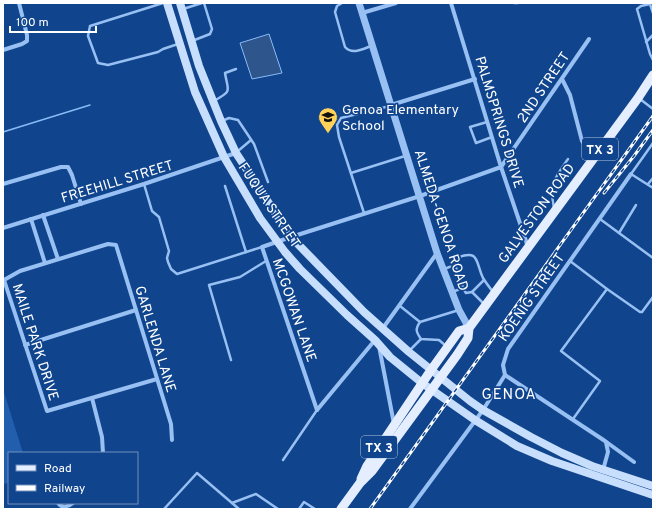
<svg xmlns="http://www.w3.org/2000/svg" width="656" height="512" viewBox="0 0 656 512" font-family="Overpass,sans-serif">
<rect width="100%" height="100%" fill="#10458e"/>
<polygon fill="#215fae" points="3,389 23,453 9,453 9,483 3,484"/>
<polygon fill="#2e568d" stroke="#8abaf6" points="269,34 282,73 252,79 240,43"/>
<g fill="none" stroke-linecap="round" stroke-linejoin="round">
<polyline stroke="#8abaf6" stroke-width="1.5" points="3,132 90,105"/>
<g stroke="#98c0f3" stroke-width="2.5">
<polyline points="163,3 90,26 88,36 98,63 108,65 158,52 163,49 178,44"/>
<path d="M342,3L337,6L335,12L345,47C352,55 363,49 371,46"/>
<polyline points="514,3 518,3"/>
<polyline points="183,9 202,3"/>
<polyline points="653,13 650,4 641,6 637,9 650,54 653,60"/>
<polyline points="192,41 210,34 212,29 204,3"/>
<polyline points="646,42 653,35"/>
<polyline points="640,99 653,109"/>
<path d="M214,101C233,90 228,92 225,73L236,69"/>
<polyline points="222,121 229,118 238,120 254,144 268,182"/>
<polyline points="487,122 470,127 476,143 492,137"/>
<polyline points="653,143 631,174 653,188"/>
<polyline points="238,151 251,140"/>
<polyline points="351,173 405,156"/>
<polyline points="144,184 152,211 159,217 169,251 167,258 168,262 171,269 177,274 262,247"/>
<polyline points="648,184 653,178"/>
<polyline points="225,186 246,252"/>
<path d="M554,208C549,184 554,179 568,159"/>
<polyline points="364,213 339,137 337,125 341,118 390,106"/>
<polyline points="600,219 653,258"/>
<polyline points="619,233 636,205"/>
<polyline points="570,261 607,289 561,351 600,381 573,419"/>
<polyline points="455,265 464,290 466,293 472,292 484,280"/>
<path d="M444,269L455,265L456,258C480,249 475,261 483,278C486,283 490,288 493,292"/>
<polyline points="607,289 640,312 642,312 653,297"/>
<polyline points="452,292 463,288"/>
<polyline points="472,292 485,305"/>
<polyline points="400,306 420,322"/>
<path d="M446,346L439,340L421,339C416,332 415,329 420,322L459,310"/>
<polyline points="410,350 421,339"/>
<polyline points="231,360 209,285 240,277 266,261"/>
<polyline points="283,460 317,410"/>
<polyline points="232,503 256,494 278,509"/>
<polyline points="164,509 197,473 239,509"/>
<polyline points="299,509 304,502 315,509"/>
</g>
<g stroke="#98c0f3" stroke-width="4">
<polyline points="451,3 501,167 528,247"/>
<polyline points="362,13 396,3"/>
<polyline points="3,50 22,44 27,41 27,35 19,3"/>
<polyline points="562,79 570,95 582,141 594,156"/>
<polyline points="391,105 475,79"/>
<polyline points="501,167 589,39"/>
<polyline points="3,184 61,167 68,167 72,175 81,204"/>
<polyline points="43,215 58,259"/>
<polyline points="31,219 45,263"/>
<polyline points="3,228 144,184 236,153"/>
<polyline points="383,328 437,253"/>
<polyline points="25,345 136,310"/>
<polyline points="379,346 394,424"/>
<polyline points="505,375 605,441 634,462"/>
<polyline points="157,379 47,411 4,280 20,271 108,244 116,245 171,424 172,440"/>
<polyline points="92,398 102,437 103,453"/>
<polyline points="317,410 262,247 291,237 420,196 501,167"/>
<polyline points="317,410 375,340"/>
<polyline points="603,470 608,452 606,442"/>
<path d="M58,503C62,509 68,507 73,503"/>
<polyline points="410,509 483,410 505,375 503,365 508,349 631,174"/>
</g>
<polyline stroke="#98c0f3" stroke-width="7" points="359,3 437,253 459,310 469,328"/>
<g stroke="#c7defd" stroke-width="8">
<polyline points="167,3 195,92 224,157 260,218 285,252 300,269 347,315 375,340 390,357 422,383 475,420 517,446 552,461 653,495"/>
<polyline points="180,3 199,66 221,121 236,153 291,237 364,312 409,352 470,401 483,410 531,437 562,453 592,466 653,486"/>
</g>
<g stroke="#e4eeff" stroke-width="9">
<polyline points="361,479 367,466 431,370 459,331 469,328"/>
<polyline points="341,509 360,483 372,471 457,355 468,338 469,328 638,98 653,75"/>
</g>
<g stroke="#fff" stroke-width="3">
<g id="rail">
<polyline points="604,193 634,156 653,130"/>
<polyline points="370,509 653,116"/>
</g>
</g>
<use href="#rail" stroke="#10458e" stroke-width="1.5" stroke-dasharray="4.5" stroke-linecap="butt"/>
</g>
<defs>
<g id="school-pin" transform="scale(1)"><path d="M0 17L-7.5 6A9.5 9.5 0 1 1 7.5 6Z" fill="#ffd25a" stroke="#10458e"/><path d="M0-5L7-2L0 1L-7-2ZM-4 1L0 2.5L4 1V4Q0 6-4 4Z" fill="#111"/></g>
</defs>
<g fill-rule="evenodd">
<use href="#school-pin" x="328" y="117"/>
</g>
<g text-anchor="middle" stroke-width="3.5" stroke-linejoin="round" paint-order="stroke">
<g fill="#10458e" stroke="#b7c7dd" stroke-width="1">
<rect x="582" y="138" width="36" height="22" rx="3"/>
<rect x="361" y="436" width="36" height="22" rx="3"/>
</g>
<g font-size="13" font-weight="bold" fill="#fff">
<text x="600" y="154">TX 3</text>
<text x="379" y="452">TX 3</text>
</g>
<g font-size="14" fill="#fff" stroke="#10458e">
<text transform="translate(543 87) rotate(-56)" y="5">2ND STREET</text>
<text transform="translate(500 122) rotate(73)" y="5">PALMSPRINGS DRIVE</text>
<text transform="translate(117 181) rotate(-17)" y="5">FREEHILL STREET</text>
<text transform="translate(270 205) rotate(56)" y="5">FUQUA STREET</text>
<text transform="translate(536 213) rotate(-54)" y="5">GALVESTON ROAD</text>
<text transform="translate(442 220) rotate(72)" y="5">ALMEDA-GENOA ROAD</text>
<text transform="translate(531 297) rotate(-55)" y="5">KOENIG STREET</text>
<text transform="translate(295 310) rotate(71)" y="5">MCGOWAN LANE</text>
<text transform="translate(156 339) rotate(73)" y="5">GARLENDA LANE</text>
<text transform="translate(36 342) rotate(72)" y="5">MAILE PARK DRIVE</text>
</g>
<g font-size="14" fill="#fff" stroke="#10458e" text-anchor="start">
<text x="342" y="114">Genoa Elementary<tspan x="342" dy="16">School</tspan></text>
</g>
<g font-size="15" letter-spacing="1" fill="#fff" stroke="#10458e">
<text x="509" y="399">GENOA</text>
</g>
</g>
<rect width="656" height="512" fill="none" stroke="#ffffff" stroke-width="8"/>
<rect x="8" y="452" width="130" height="52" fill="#10458e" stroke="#708fbb"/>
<rect x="16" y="465" width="20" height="6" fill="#e4eeff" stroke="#708fbb"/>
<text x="44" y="472" font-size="12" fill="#ffffff">Road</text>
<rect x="16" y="485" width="20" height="6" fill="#ffffff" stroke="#708fbb"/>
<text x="44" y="492" font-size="12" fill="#ffffff">Railway</text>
<path d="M10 26v6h86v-6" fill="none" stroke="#ffffff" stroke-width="2"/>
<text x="16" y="26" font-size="12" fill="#ffffff" stroke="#10458e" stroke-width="3" paint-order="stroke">100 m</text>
</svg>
